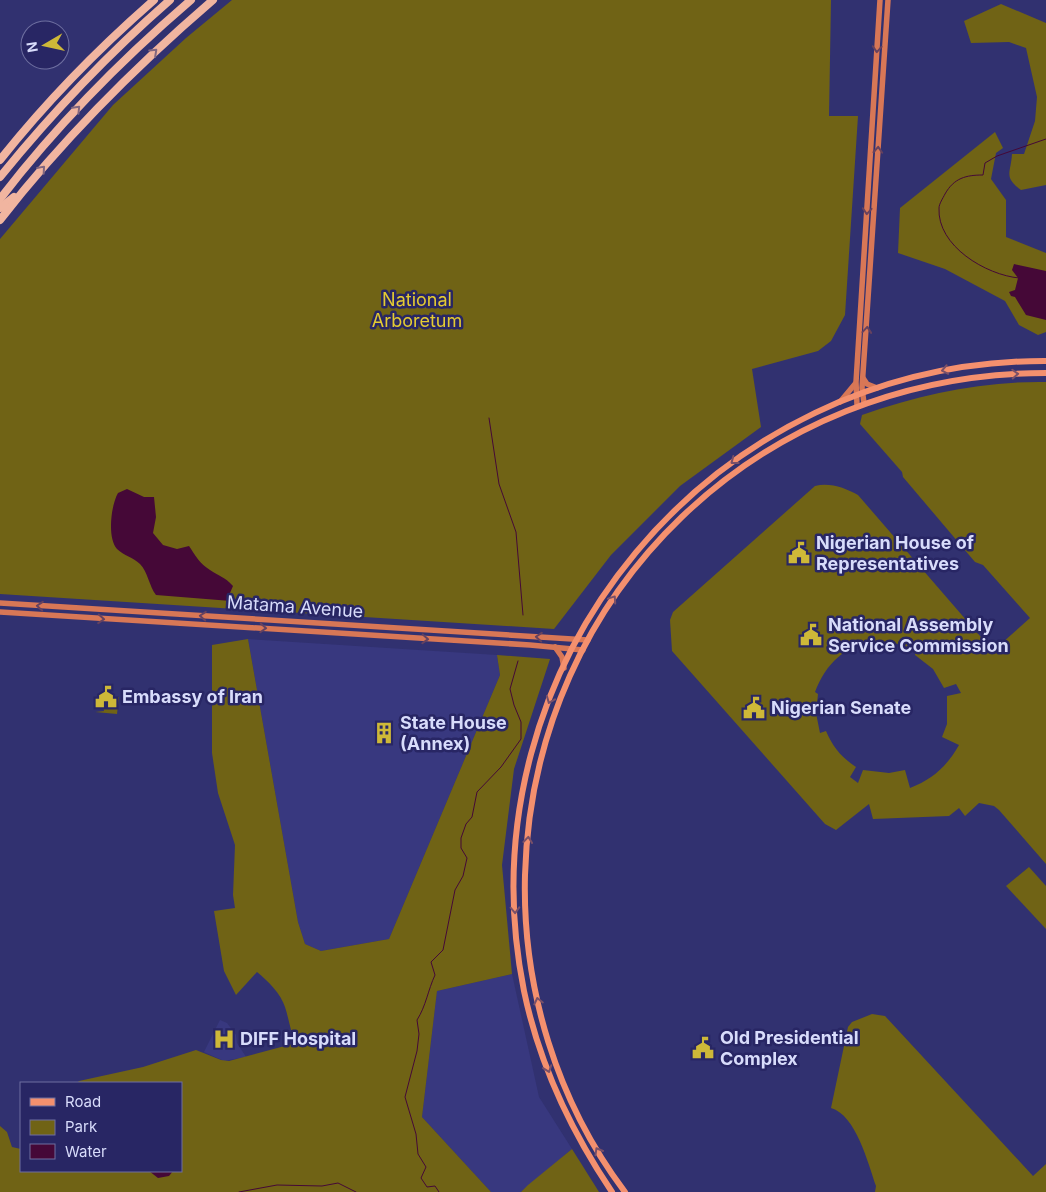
<svg xmlns="http://www.w3.org/2000/svg" width="1046" height="1192" viewBox="0 0 1046 1192" font-family="Inter,sans-serif">
<rect width="100%" height="100%" fill="#313170"/>
<g fill="#38387f">
<polygon points="248,639 497,655 500,675 389,939 321,951 305,944 298,922"/>
<polygon points="512,974 539,1097 572,1149 521,1192 491,1192 422,1117 437,991"/>
<polygon points="220,1020 227,1023 236,1035 237,1043 246,1057 224,1061 204,1052"/>
</g>
<g fill="#706315" fill-rule="evenodd">
<polygon points="232,0 831,0 829,116 858,116 845,315 831,341 818,351 752,369 761,427 680,486 611,555 554,629 0,594 0,239 113,105 186,38"/>
<path d="M1001,4L1046,23V185L1021,190C1003,177 1011,173 1012,154H1024L1035,121L1037,97L1026,48L1009,42L971,43L964,21Z"/>
<polygon points="995,132 1003,148 996,153 991,179 1006,200 1006,237 1046,253 1046,332 1038,335 1019,325 1005,301 945,269 898,253 900,208"/>
<path d="M1046,382V864L999,810L994,806L979,803L965,816L959,808L949,816L873,819L869,804L836,830L825,824L672,651L670,620L673,612L815,486C829,482 846,488 858,495L993,651L1030,618L983,565L975,562L903,477L902,472L860,424L862,415C922,394 982,381 1046,382ZM875,640L876,642H890L916,649L915,655L933,669L944,688L956,684L961,693L947,696V724L942,737L959,745C947,766 933,779 910,788L905,770L889,773L863,770L858,783L850,777L856,767C841,757 833,747 826,731L820,733L816,713L818,694L815,692C826,663 845,646 875,640Z"/>
<path d="M248,639L298,922L305,944L321,951L389,939L500,675L497,655L550,659L514,769L502,865L512,974L437,991L422,1117L491,1192H0V1126L7,1132L12,1147L21,1149V1171H181V1083H77L79,1081L143,1067L196,1050L221,1060L229,1061L296,1043C290,1031 289,1019 285,1007C281,994 268,981 257,972L236,995L224,971L214,911L235,908L233,895L235,845L218,793L212,753V645Z"/>
<polygon points="106,691 104,695 108,697 108,703 117,704 116,697 119,697 117,714 95,712 104,711 103,704 106,703 102,699 102,692"/>
<polygon points="1029,867 1046,886 1046,929 1006,886"/>
<path d="M872,1014L885,1016L1033,1176L1046,1164V1192H875L876,1186C868,1163 856,1115 831,1108L848,1027L852,1022Z"/>
<polygon points="572,1149 599,1192 521,1192 528,1185"/>
</g>
<g fill="#450837">
<polygon points="1014,264 1046,271 1046,320 1026,315 1015,297 1011,296 1009,292 1015,290 1018,278 1012,270"/>
<path d="M127,489L144,497H154L156,517L153,533L163,545L177,549L189,546C195,555 200,564 210,570C220,577 224,576 233,586L230,593L231,601L156,595C149,586 148,572 140,564C133,557 124,556 117,549C107,538 111,505 118,493Z"/>
<polygon points="149,1171 173,1171 169,1176 158,1178"/>
</g>
<g fill="none" stroke-linecap="round" stroke-linejoin="round">
<g stroke="#450837" stroke-width="1">
<path d="M1019,278C986,275 937,246 939,208C939,204 943,198 945,194C954,178 966,175 983,175L985,163L997,156L1046,139"/>
<polyline points="489,418 499,484 516,532 523,615"/>
<polyline points="239,1192 277,1185 322,1186 338,1183 356,1192"/>
<path d="M439,1192L435,1186L427,1187L421,1178L426,1167L418,1154L416,1134L405,1097L417,1051L419,1034L417,1020C426,1006 428,990 435,975L431,962L443,950L455,890L463,876L467,858L461,848V838L466,824L472,817L477,792L501,767L521,739V722L514,705L510,689L518,661"/>
</g>
<g stroke="#d87756" stroke-width="5.5">
<polyline points="863,378 867,384 877,388"/>
<polyline points="840,402 855,384"/>
<polyline points="864,403 862,388 888,0"/>
<polyline points="857,405 856,382 880,0"/>
<polyline points="0,603 588,640"/>
<polyline points="0,612 530,645 583,650"/>
<polyline points="555,647 562,657 564,668"/>
</g>
<g stroke="#f4906e" stroke-width="6">
<path d="M612,1192C571,1131 539,1063 524,991C458,663 714,360 1046,361"/>
<path d="M625,1192C557,1102 522,988 525,875C533,589 762,373 1046,373"/>
</g>
<g stroke="#f1b5a0" stroke-width="8">
<path d="M0,160C46,102 98,49 154,0"/>
<path d="M0,177C52,113 108,54 170,0"/>
<path d="M0,199C56,126 121,60 191,0"/>
<polyline points="0,208 14,197"/>
<path d="M0,220C63,139 135,67 213,0"/>
</g>
</g>
<defs><path id="oneway-chevron" d="M-2-3.5L2.5 0L-2 3.5" fill="none" stroke-width="1.6" stroke-linecap="round" stroke-linejoin="round" transform="scale(1.25)"/></defs>
<g stroke="#66425f">
<use href="#oneway-chevron" transform="translate(877 49) rotate(94)"/>
<use href="#oneway-chevron" transform="translate(878 150) rotate(-87)"/>
<use href="#oneway-chevron" transform="translate(867 211) rotate(94)"/>
<use href="#oneway-chevron" transform="translate(867 330) rotate(-85)"/>
<use href="#oneway-chevron" transform="translate(40 606) rotate(-176)"/>
<use href="#oneway-chevron" transform="translate(203 616) rotate(-176)"/>
<use href="#oneway-chevron" transform="translate(101 619) rotate(4)"/>
<use href="#oneway-chevron" transform="translate(263 628) rotate(3)"/>
<use href="#oneway-chevron" transform="translate(539 637) rotate(-176)"/>
<use href="#oneway-chevron" transform="translate(425 639) rotate(3)"/>
</g>
<g stroke="#82667f">
<use href="#oneway-chevron" transform="translate(154 52) rotate(-43)"/>
<use href="#oneway-chevron" transform="translate(77 109) rotate(-46)"/>
<use href="#oneway-chevron" transform="translate(42 169) rotate(-49)"/>
</g>
<g stroke="#7a5068">
<use href="#oneway-chevron" transform="translate(945 370) rotate(169)"/>
<use href="#oneway-chevron" transform="translate(1015 374) rotate(-3)"/>
<use href="#oneway-chevron" transform="translate(734 461) rotate(143)"/>
<use href="#oneway-chevron" transform="translate(613 599) rotate(-56)"/>
<use href="#oneway-chevron" transform="translate(550 700) rotate(112)"/>
<use href="#oneway-chevron" transform="translate(528 840) rotate(-84)"/>
<use href="#oneway-chevron" transform="translate(515 910) rotate(88)"/>
<use href="#oneway-chevron" transform="translate(538 1001) rotate(-103)"/>
<use href="#oneway-chevron" transform="translate(548 1069) rotate(70)"/>
<use href="#oneway-chevron" transform="translate(598 1151) rotate(-120)"/>
</g>
<defs>
<g id="civic-bare" transform="scale(1.725)"><path d="M-.6-6.5H3V-4.5H.6V-3L4-1V1h2V6H-6V1h2V-1L-.6-3ZM-1.2 2.5V6h2.4V2.5Z" fill="#ceb838" stroke="#282664" stroke-width="2.5" paint-order="stroke"/></g>
<g id="building-bare" transform="scale(1.725)"><path d="M-4-6H4V6H1V3H-1V6H-4ZM-2.5-4.3h1.7v1.8h-1.7ZM.8-4.3h1.7v1.8H.8ZM-2.5-1h1.7V.8h-1.7ZM.8-1h1.7V.8H.8Z" fill="#ceb838" stroke="#282664" stroke-width="2.5" paint-order="stroke"/></g>
<g id="hospital-bare" transform="scale(1.725)"><path d="M-5-5h3v3.5h4V-5h3V5h-3V1.5h-4V5h-3Z" fill="#ceb838" stroke="#282664" stroke-width="2.5" paint-order="stroke"/></g>
</defs>
<g fill-rule="evenodd">
<use href="#civic-bare" x="799" y="553"/>
<use href="#civic-bare" x="811" y="635"/>
<use href="#civic-bare" x="106" y="697"/>
<use href="#civic-bare" x="754" y="708"/>
<use href="#building-bare" x="384" y="733"/>
<use href="#hospital-bare" x="224" y="1039"/>
<use href="#civic-bare" x="703" y="1048"/>
</g>
<g text-anchor="middle" stroke-width="5" stroke-linejoin="round" paint-order="stroke">
<g font-size="18" fill="#e4cb32" stroke="#282664">
<text x="417" y="306">National<tspan x="417" dy="21">Arboretum</tspan></text>
</g>
<g font-size="18" font-weight="bold" fill="#d8dcfb" stroke="#282664" text-anchor="start">
<text x="816" y="549">Nigerian House of<tspan x="816" dy="21">Representatives</tspan></text>
<text x="828" y="631">National Assembly<tspan x="828" dy="21">Service Commission</tspan></text>
<text x="122" y="703">Embassy of Iran</text>
<text x="771" y="714">Nigerian Senate</text>
<text x="400" y="729">State House<tspan x="400" dy="21">(Annex)</tspan></text>
<text x="720" y="1044">Old Presidential<tspan x="720" dy="21">Complex</tspan></text>
<text x="240" y="1045">DIFF Hospital</text>
</g>
<g font-size="18" fill="#d8dcfb" stroke="#282664">
<text transform="translate(295 607) rotate(4)" y="6">Matama Avenue</text>
</g>
</g>
<rect x="20" y="1082" width="162" height="90" fill="#282664" stroke="#6e6fa0"/>
<rect x="30" y="1098" width="25" height="8" fill="#f4906e" stroke="#6e6fa0"/>
<text x="65" y="1107" font-size="15" fill="#d8dcfb">Road</text>
<rect x="30" y="1120" width="25" height="15" fill="#706315" stroke="#6e6fa0"/>
<text x="65" y="1132" font-size="15" fill="#d8dcfb">Park</text>
<rect x="30" y="1144" width="25" height="15" fill="#450837" stroke="#6e6fa0"/>
<text x="65" y="1157" font-size="15" fill="#d8dcfb">Water</text>
<g transform="translate(45 45) rotate(261)"><circle r="24" fill="#282664" stroke="#6e6fa0"/>
<path d="M0-4L9 19L0 12L-9 19Z" fill="#ceb838"/>
<text y="-8" font-size="14" font-weight="bold" text-anchor="middle" fill="#d8dcfb">N</text>
</g>
</svg>
